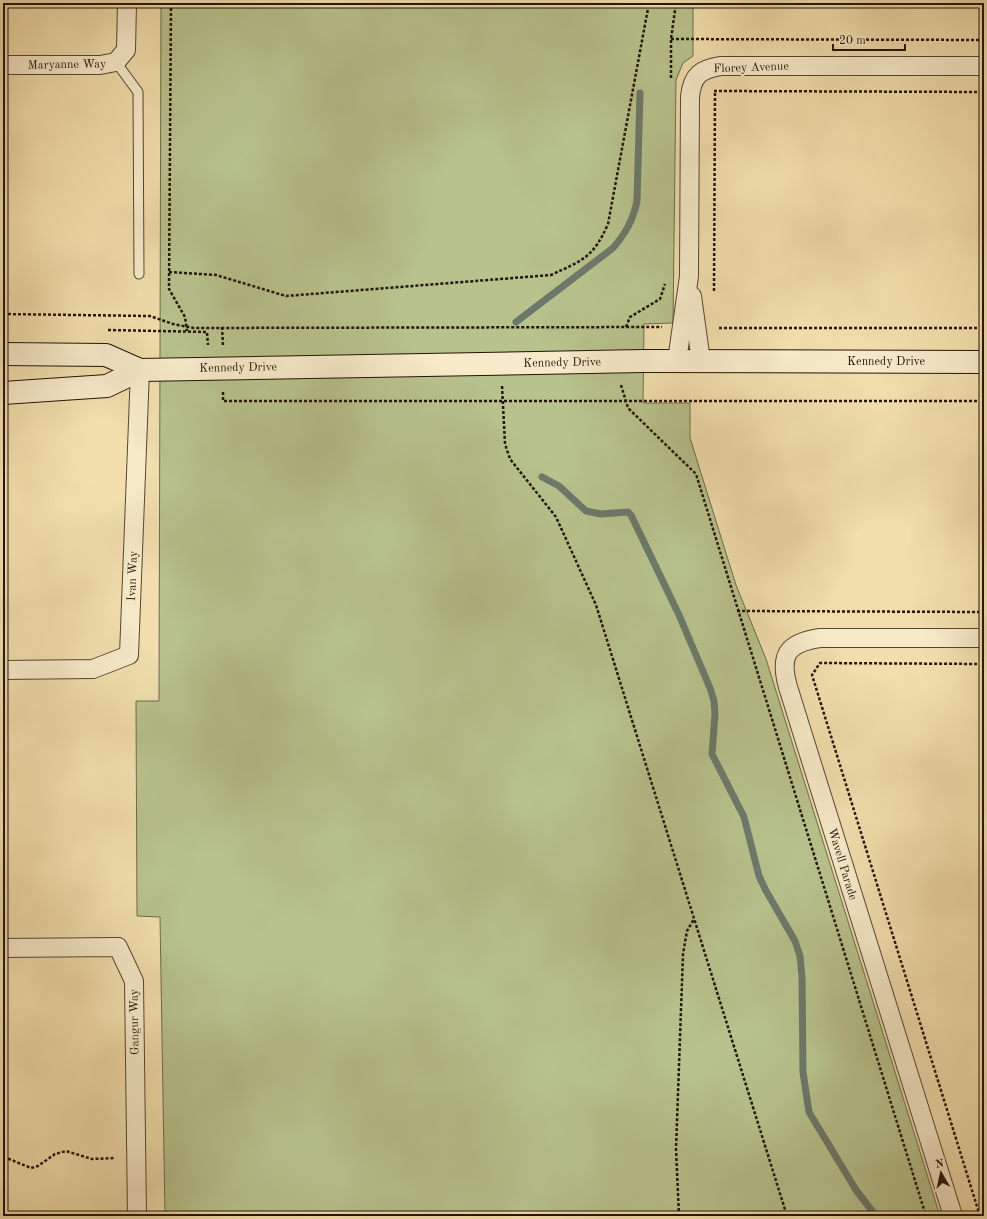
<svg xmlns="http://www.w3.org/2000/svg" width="987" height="1219" viewBox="0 0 987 1219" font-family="'Old Standard TT',serif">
<rect width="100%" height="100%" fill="#f1deac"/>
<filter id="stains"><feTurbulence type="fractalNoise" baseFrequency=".005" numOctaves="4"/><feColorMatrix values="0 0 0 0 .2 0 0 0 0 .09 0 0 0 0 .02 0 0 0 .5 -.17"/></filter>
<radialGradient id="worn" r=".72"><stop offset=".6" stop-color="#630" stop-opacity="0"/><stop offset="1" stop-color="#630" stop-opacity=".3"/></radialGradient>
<polygon fill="#b7c28c" stroke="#6d6b4a" points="161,3 693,3 693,56 683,63 676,80 673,323 644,324 643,403 690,403 690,438 736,585 766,659 940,1216 165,1216 160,917 137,916 136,701 159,701"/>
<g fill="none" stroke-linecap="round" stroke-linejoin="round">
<g stroke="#6b796b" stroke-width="7">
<path d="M516,322L613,248C626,233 633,220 637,201L640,93"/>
<polyline points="542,477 559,486 586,511 601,514 628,512 631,515 679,615 710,688 714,701 715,714 712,754 744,817 759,876 765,889 795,941 800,956 802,977 803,1072 809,1112 856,1190 876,1216"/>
</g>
<g stroke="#564632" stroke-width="11">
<polyline id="lane" points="116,62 138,92 139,274"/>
</g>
<g stroke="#564632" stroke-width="20">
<g id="street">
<polyline points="3,65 100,65 116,62 126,50 127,3"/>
<polyline points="692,296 701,361"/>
<path d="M677,361L689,276L690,97C692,75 701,69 721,66H984"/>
<polyline points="3,670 93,669 129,655 140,370"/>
<polyline points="3,948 118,947 134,981 137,1216"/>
<path d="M953,1216L788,687C779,655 787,643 820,638H984"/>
</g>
</g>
<g stroke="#231409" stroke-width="24">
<g id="secondary">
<polyline points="3,354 106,355 140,370 643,361 984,362"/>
<polyline points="3,393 107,386 140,370"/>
</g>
</g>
<g stroke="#231409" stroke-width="2.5" stroke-dasharray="3 2" stroke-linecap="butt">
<polyline points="171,3 169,289 185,317 187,331"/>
<polyline points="671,39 984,40"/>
<polyline points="671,78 671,39 676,3"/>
<polyline points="714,91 984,92"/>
<path d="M169,272L216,275L286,296L551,275C583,260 593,258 608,224L649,3"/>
<polyline points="714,291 715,91"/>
<polyline points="3,314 150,316 173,324 194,328 662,327"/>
<polyline points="222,327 223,345"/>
<polyline points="626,327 630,317 660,299 665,284"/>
<polyline points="719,328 984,328"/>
<polyline points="108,330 207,332 208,345"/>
<polyline points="621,385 628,408 696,474 926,1216"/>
<polyline points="502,386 505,444 510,459 556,517 596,605 787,1216"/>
<polyline points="223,392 223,401 984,401"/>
<polyline points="737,611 984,612"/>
<polyline points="3,1159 9,1159 31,1168 38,1166 55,1154 66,1151 92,1159 115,1158"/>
<polyline points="679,1216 676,1149 683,954 687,931 694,919"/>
<polyline points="980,1216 812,675 820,663 984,664"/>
</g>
<use href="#lane" stroke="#f6eac9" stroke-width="9"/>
<use href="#street" stroke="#f6eac9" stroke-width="18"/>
<use href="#secondary" stroke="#f6eac9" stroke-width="22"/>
</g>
<g text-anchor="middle" stroke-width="4" stroke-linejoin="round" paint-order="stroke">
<g font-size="12" fill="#231409" stroke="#f6eac9">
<text transform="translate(67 64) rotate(-1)" y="4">Maryanne Way</text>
<text transform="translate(751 67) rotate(-2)" y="4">Florey Avenue</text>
<text x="886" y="365">Kennedy Drive</text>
<text transform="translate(562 362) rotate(-1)" y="4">Kennedy Drive</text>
<text transform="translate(238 367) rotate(-1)" y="4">Kennedy Drive</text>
<text transform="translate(132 576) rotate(-88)" y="4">Ivan Way</text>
<text transform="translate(843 864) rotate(73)" y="4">Wavell Parade</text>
<text transform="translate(134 1022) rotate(-91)" y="4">Gangur Way</text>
</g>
</g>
<rect width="987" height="1219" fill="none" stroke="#f1deac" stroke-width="16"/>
<rect x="4" y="4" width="979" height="1211" fill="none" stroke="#231409" stroke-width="2"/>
<rect x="8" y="8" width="971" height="1203" fill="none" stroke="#231409"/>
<g transform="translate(941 1173) rotate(351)" stroke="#f6eac9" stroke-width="3" paint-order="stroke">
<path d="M0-3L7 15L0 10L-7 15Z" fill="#231409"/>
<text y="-6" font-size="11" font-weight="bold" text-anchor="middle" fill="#231409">N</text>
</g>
<path d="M833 44v6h72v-6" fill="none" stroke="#231409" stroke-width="2"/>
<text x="839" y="44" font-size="12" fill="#231409" stroke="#f6eac9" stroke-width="3" paint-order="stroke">20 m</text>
<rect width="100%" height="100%" filter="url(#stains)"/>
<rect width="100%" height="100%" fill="url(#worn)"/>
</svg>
